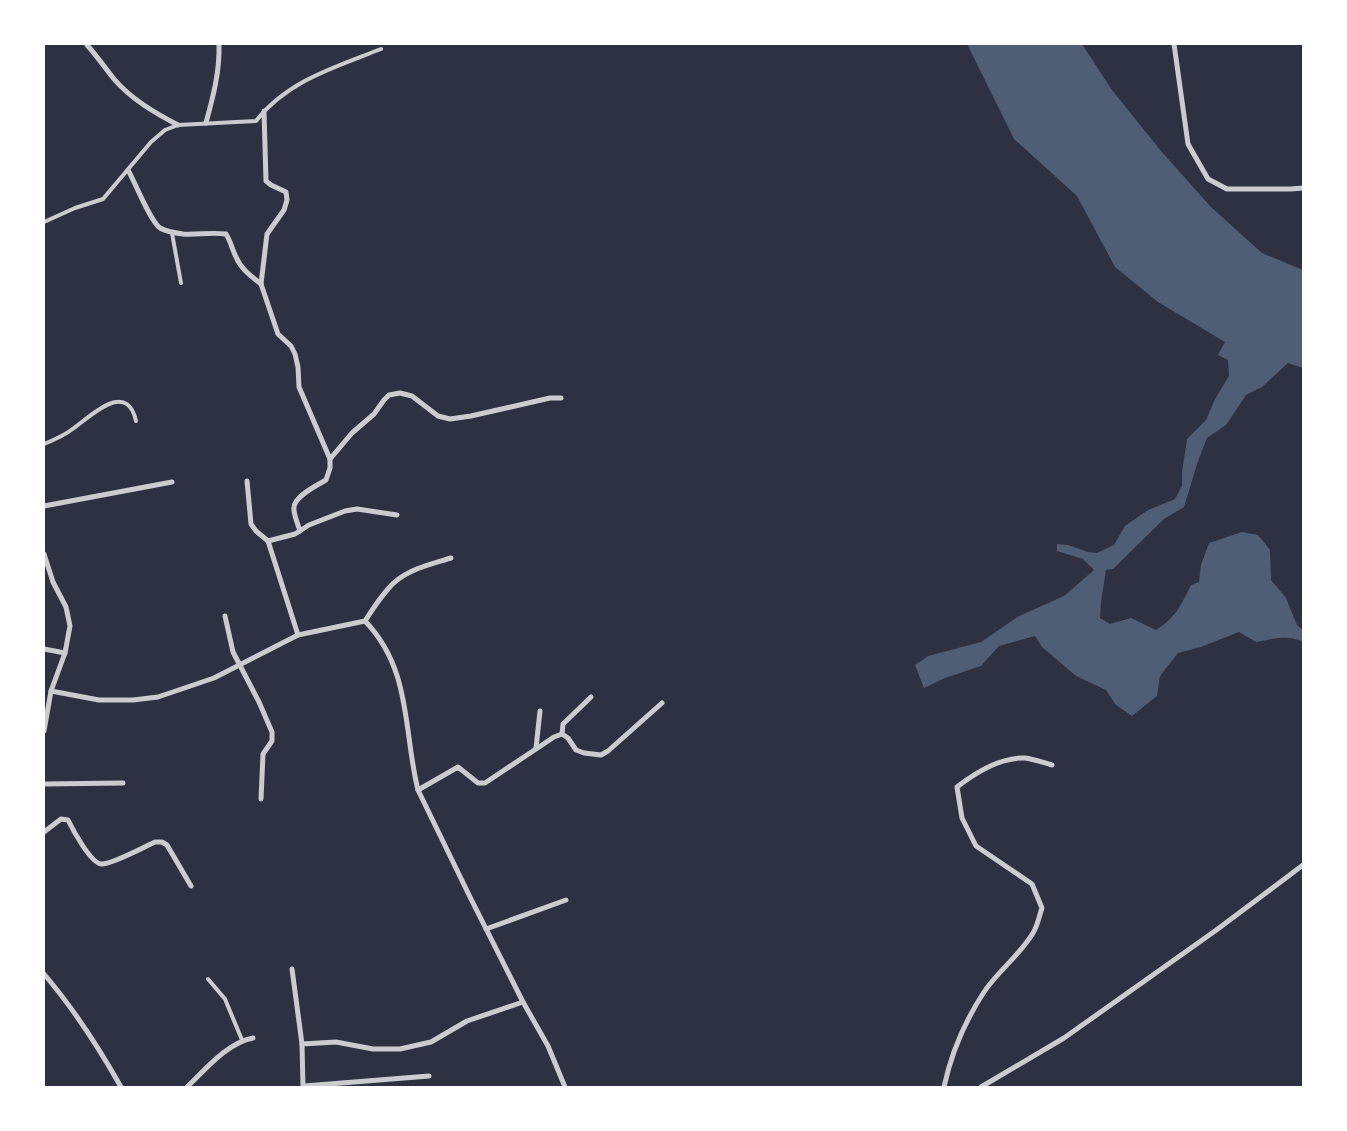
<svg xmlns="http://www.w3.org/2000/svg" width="1347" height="1131" viewBox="0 0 1347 1131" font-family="Manrope,sans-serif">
<rect width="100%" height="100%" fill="#2d3142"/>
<path fill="#4f5d75" d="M967,44H1082L1112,90L1161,151L1211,207L1262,253L1303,270V368L1288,363L1262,387L1246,395L1226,425L1207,438L1198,461L1184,507L1164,519L1113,569L1106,570L1101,602L1100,618L1110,624L1131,618L1156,630C1176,617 1180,607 1191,585L1199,582L1201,565L1209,543L1242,532L1258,535L1270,550L1271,580L1286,598L1297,625L1303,630V642C1288,634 1272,639 1256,642L1239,632L1201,647L1178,653L1160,676L1157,696L1132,716L1116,705L1106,690L1076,676L1042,647L1035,636L999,646L981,666L945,678L924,688L915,665L928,656L981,642L1019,616L1064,596L1094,570L1083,559L1057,551V544L1068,545L1088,552L1097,553L1114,545L1125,526L1148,510L1175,499L1182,486V472L1187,439L1206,420L1215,399L1229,376L1228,360L1218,355L1225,342L1158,302L1115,267L1077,196L1014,139Z"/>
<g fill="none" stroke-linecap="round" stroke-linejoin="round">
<g stroke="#caccd0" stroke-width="4">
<path d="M44,222L75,208L103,199L151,142L165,130L178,125L256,121C287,81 335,67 381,49"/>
<polyline points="172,233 181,283"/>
<path d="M44,444C54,440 65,435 74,428C92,415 127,380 136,421"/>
<polyline points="208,979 225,999 242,1040"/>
</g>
<g stroke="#caccd0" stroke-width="5">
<polyline points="1174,44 1188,144 1208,179 1227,189 1291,189 1303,188"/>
<path d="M87,45C97,56 105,68 114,79C131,99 155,113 178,125"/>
<path d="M264,111L266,181L271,185L286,192L287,200L284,210L267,234L261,284L278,334L291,346L295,354L298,367L299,387L330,459V468L326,480C317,485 295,496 294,507C293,514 298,524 300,531"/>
<path d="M206,123C213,97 220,71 219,44"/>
<path d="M128,170C135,182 150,221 160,228C167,232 175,233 183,234C197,235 211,232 226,234C231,242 232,249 236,257C241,269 251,276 261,284"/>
<polyline points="330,459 352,433 374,414 384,400 389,395 400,393 412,396 438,416 450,419 471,416 550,398 561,398"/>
<polyline points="247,481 251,524 256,531 268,541 298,635"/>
<polyline points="44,506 172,482"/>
<polyline points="268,541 295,534 309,525 345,511 357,509 397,515"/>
<polyline points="44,554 53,582 66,607 70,626 65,653 51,691 44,731"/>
<polyline points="225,616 233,652 259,702 272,732 272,741 263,754 261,799"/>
<path d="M365,621C412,670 403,730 418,790L470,897L523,1002L548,1046L565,1087"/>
<polyline points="44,649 65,653"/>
<path d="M51,691L99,700H133L158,697L214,678L298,635L365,621C372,610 379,599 388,589C403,570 429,565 451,558"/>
<polyline points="562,734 563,724 591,697"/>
<polyline points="536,748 540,711"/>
<polyline points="44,784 123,783"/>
<polyline points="418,790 458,767 478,783 485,783 554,737 562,734 568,738 576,750 584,753 601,755 608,751 662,703"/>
<path d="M44,832L61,819L68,820C73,830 90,862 101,864C111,865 144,847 155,842H162L167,845L191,886"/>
<polyline points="486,929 566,900"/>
<polyline points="292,969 302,1044 303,1087"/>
<path d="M44,974C73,1008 99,1048 121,1087"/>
<polyline points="302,1044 336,1042 373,1049 400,1049 431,1042 467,1021 523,1002"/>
<polyline points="304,1086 429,1076"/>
<path d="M187,1087C206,1069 227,1043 253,1038"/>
<path d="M944,1087C951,1054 965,1021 984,992C998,971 1020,955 1033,933C1038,925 1039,916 1042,908L1032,884L976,846L962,818L957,787C975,773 1001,757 1025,758C1034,759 1044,763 1052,765"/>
<polyline points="981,1087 1064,1038 1215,931 1303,865"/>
</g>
</g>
<rect width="1347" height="1131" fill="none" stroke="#ffffff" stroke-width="90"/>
</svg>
